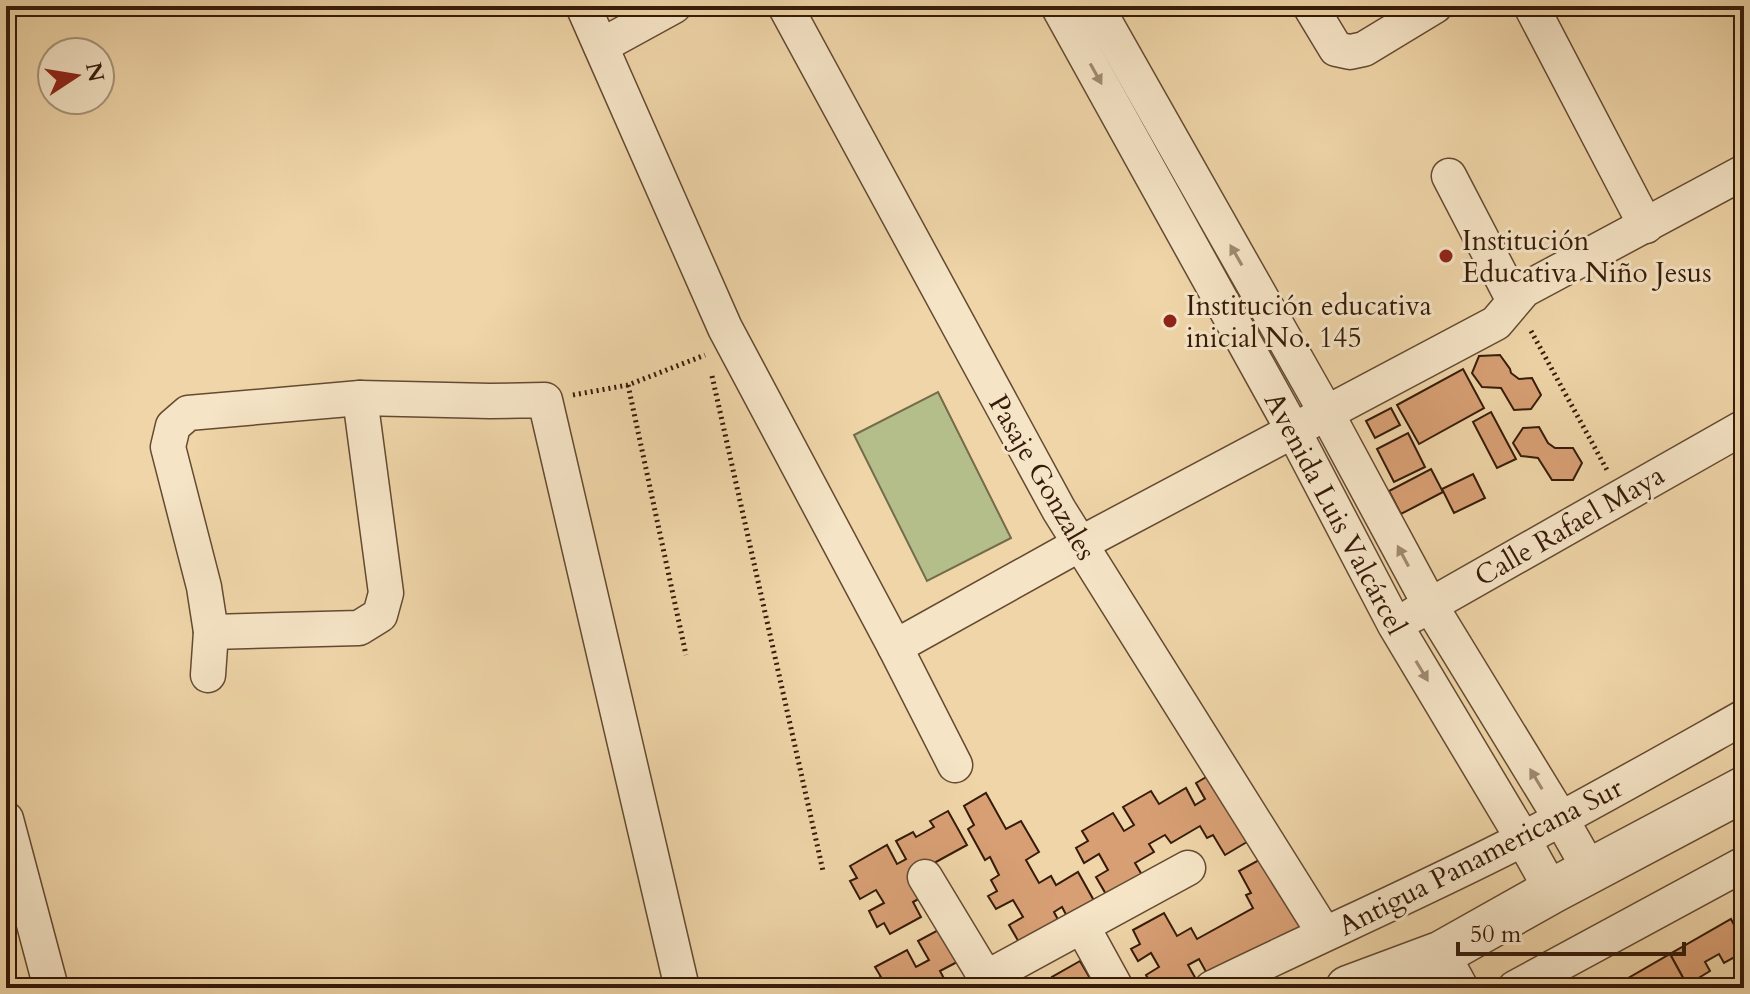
<svg xmlns="http://www.w3.org/2000/svg" width="1750" height="994" viewBox="0 0 1750 994" font-family="Cardo,serif">
<rect width="100%" height="100%" fill="#efd5a8"/>
<filter id="stains"><feTurbulence type="fractalNoise" baseFrequency=".0025" numOctaves="4"/><feColorMatrix values="0 0 0 0 .2 0 0 0 0 .09 0 0 0 0 .02 0 0 0 .5 -.17"/></filter>
<radialGradient id="worn" r=".72"><stop offset=".6" stop-color="#630" stop-opacity="0"/><stop offset="1" stop-color="#630" stop-opacity=".3"/></radialGradient>
<polygon fill="#b4be8b" stroke="#746c4a" stroke-width="2" points="938,392 1011,538 927,581 854,435"/>
<g fill="#d89f74" stroke="#351b09" stroke-width="2">
<polygon points="1500,355 1510,369 1511,373 1519,379 1532,378 1541,395 1531,409 1514,410 1501,388 1482,387 1472,373 1479,356"/>
<polygon points="1463,369 1484,408 1419,444 1397,405"/>
<polygon points="1391,408 1400,425 1375,438 1366,421"/>
<polygon points="1491,412 1516,459 1497,468 1473,422"/>
<polygon points="1539,427 1548,443 1555,448 1573,448 1582,463 1573,480 1552,480 1538,458 1521,456 1513,443 1523,428"/>
<polygon points="1408,433 1425,467 1394,482 1377,449"/>
<polygon points="1431,469 1443,492 1401,514 1389,491"/>
<polygon points="1473,474 1485,498 1454,513 1442,489"/>
<polygon points="1218,770 1257,836 1225,855 1213,835 1207,838 1200,826 1171,843 1165,835 1149,844 1154,852 1135,863 1145,880 1110,901 1096,877 1108,870 1099,854 1084,863 1076,848 1088,841 1082,831 1113,813 1124,831 1134,825 1123,807 1151,791 1159,804 1186,788 1195,805 1205,799 1196,783"/>
<polygon points="986,793 1006,829 1021,821 1039,852 1026,860 1039,883 1051,876 1056,885 1078,872 1097,906 1070,922 1062,907 1054,912 1063,929 1024,951 1009,925 1023,917 1013,900 996,909 988,896 997,891 991,880 999,875 990,857 985,860 968,829 974,825 964,806"/>
<polygon points="948,811 967,845 914,874 926,895 913,902 921,917 890,934 884,923 877,927 869,911 884,903 876,890 860,899 850,881 857,878 850,866 887,845 897,864 906,859 896,841 913,832 916,837 934,827 930,821"/>
<polygon points="1268,855 1306,925 1210,979 1199,959 1188,965 1197,981 1185,988 1153,988 1146,975 1159,967 1151,953 1138,961 1131,949 1140,944 1133,930 1164,913 1177,936 1191,928 1197,939 1253,908 1246,895 1251,893 1239,871"/>
<polygon points="1731,919 1744,944 1744,952 1724,963 1719,954 1705,962 1710,971 1687,985 1670,954"/>
<polygon points="942,928 959,961 940,971 949,988 876,988 872,981 881,977 875,967 907,950 916,967 929,960 918,941"/>
<polygon points="1670,954 1687,985 1681,988 1611,988"/>
<polygon points="1080,961 1095,987 1058,988 1052,977"/>
</g>
<g fill="none" stroke-linecap="round" stroke-linejoin="round">
<g stroke="#644a31" stroke-width="37">
<g id="minor">
<polyline points="583,6 725,328 895,647 955,765"/>
<polyline points="785,6 1059,510 1324,933"/>
<polyline points="1058,6 1294,432 1395,625 1523,839 1552,891"/>
<polyline points="1096,6 1327,414 1430,605 1561,819 1590,870"/>
<polyline points="1310,6 1336,49 1350,52 1364,49 1435,6"/>
<polyline points="1531,6 1646,226"/>
<polyline points="601,46 674,6"/>
<polyline points="1449,176 1514,301"/>
<polyline points="1413,615 1744,427"/>
<polyline points="211,632 359,628 380,615 386,593 360,398"/>
<polyline points="895,647 1080,544 1496,323 1524,290 1744,172"/>
<polyline points="208,675 211,632 204,587 168,447 173,426 188,413 360,398 490,401 545,400 682,988"/>
<polyline points="6,819 51,988"/>
<polyline points="925,877 986,978 1188,868"/>
<polyline points="1082,926 1116,988"/>
<polyline points="1442,953 1461,988"/>
<path d="M1212,988C1316,937 1422,891 1525,838C1599,799 1671,758 1744,717"/>
<polyline points="1515,988 1744,864"/>
</g>
</g>
<g stroke="#644a31" stroke-width="47">
<polyline id="tertiary" points="1348,988 1442,953 1552,891 1744,789"/>
</g>
<g stroke="#351b09" stroke-width="5" stroke-dasharray="2 4" stroke-linecap="butt">
<polyline points="1531,331 1607,470"/>
<polyline points="712,376 823,871"/>
<polyline points="628,385 686,655"/>
<polyline points="573,395 628,385 705,355"/>
</g>
<use href="#minor" stroke="#f5e4c6" stroke-width="34"/>
<use href="#tertiary" stroke="#f5e4c6" stroke-width="44"/>
</g>
<defs><path id="oneway-solid" d="M-6-.8H1V-3.2L6.5 0L1 3.2V.8H-6Z" transform="scale(2)"/></defs>
<g fill="#9f8a71">
<use href="#oneway-solid" transform="translate(1096 74) rotate(61)"/>
<use href="#oneway-solid" transform="translate(1236 255) rotate(-120)"/>
<use href="#oneway-solid" transform="translate(1403 556) rotate(-118)"/>
<use href="#oneway-solid" transform="translate(1422 671) rotate(59)"/>
<use href="#oneway-solid" transform="translate(1536 779) rotate(-121)"/>
</g>
<g fill="#8f2418" stroke="#f5e4c6" stroke-width="3">
<circle cx="1446" cy="256" r="8"/>
<circle cx="1170" cy="321" r="8"/>
</g>
<g text-anchor="middle" stroke-width="6" stroke-linejoin="round" paint-order="stroke">
<g font-size="28" fill="#351b09" stroke="#f5e4c6" text-anchor="start">
<text x="1462" y="250">Institución<tspan x="1462" dy="32">Educativa Niño Jesus</tspan></text>
<text x="1186" y="315">Institución educativa<tspan x="1186" dy="32">inicial No. 145</tspan></text>
</g>
<g font-size="28" fill="#351b09" stroke="#f5e4c6">
<text transform="translate(1043 477) rotate(60)" y="10">Pasaje Gonzales</text>
<text transform="translate(1336 513) rotate(62)" y="10">Avenida Luis Valcárcel</text>
<text transform="translate(1569 525) rotate(-30)" y="10">Calle Rafael Maya</text>
<text transform="translate(1480 856) rotate(-27)" y="10">Antigua Panamericana Sur</text>
</g>
</g>
<rect width="1750" height="994" fill="none" stroke="#efd5a8" stroke-width="32"/>
<rect x="8" y="8" width="1734" height="978" fill="none" stroke="#351b09" stroke-width="4"/>
<rect x="16" y="16" width="1718" height="962" fill="none" stroke="#351b09" stroke-width="2"/>
<g transform="translate(76 76) rotate(78)"><circle r="38" fill="#f5e4c6" stroke="#a8947a" stroke-width="2"/>
<path d="M0-6L14 30L0 20L-14 30Z" fill="#8f2418"/>
<text y="-12" font-size="22" font-weight="bold" text-anchor="middle" fill="#351b09">N</text>
</g>
<path d="M1458 942v12h226v-12" fill="none" stroke="#351b09" stroke-width="4"/>
<text x="1470" y="942" font-size="24" fill="#351b09" stroke="#f5e4c6" stroke-width="6" paint-order="stroke">50 m</text>
<rect width="100%" height="100%" filter="url(#stains)"/>
<rect width="100%" height="100%" fill="url(#worn)"/>
</svg>
